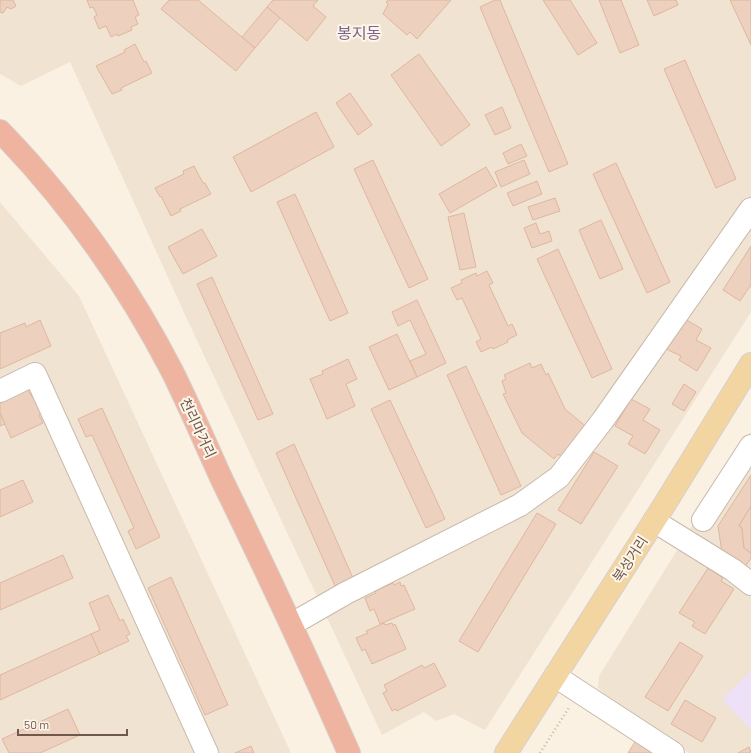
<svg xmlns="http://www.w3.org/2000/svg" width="751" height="753" viewBox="0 0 751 753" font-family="Barlow,'Noto Sans KR',sans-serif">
<rect width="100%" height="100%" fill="#faf1e3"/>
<g fill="#f1e3d2">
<polygon points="0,0 751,0 751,312 485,730 454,714 436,721 424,712 382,735 186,317 70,62 21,86 0,74"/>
<polygon points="0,202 79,296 291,753 0,753"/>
<polygon points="751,431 751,753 689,753 608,697 598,688 599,676"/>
</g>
<polygon fill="#eee0f6" points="751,671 751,730 722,699"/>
<g fill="#edd0bd" stroke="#deb79f">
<polygon points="0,0 13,0 16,6 11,9 7,7 3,13 0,12"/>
<polygon points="87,0 133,0 139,15 135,17 138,24 131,27 132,30 118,36 117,34 111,37 106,26 99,29 94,17 97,15 93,7 90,8"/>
<polygon points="169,0 198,0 255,48 236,71 161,9"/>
<polygon points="273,0 318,0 313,6 326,17 307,41 267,7"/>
<polygon points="388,0 451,0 417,39 410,32 407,35 383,14 388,4 386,2"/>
<polygon points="495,0 500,0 568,164 549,172 480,7"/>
<polygon points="543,0 570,0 597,43 578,55"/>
<polygon points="599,0 621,0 639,45 620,53"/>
<polygon points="647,0 676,0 678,5 654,16"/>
<polygon points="730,0 750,0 751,2 751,45"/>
<polygon points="267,7 280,18 255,48 242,37"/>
<polygon points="135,44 144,62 146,61 152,73 121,88 122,90 112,94 96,66 125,52 124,50"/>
<polygon points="419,54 470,125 441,146 391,75"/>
<polygon points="685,60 736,179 716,188 664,69"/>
<polygon points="350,93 372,125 358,135 336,103"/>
<polygon points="502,107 511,128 495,135 485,115"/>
<polygon points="316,112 334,147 251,192 233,157"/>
<polygon points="521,144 527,156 508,164 503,153"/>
<polygon points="373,160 428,279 409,288 354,169"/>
<polygon points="524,160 530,174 501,187 495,172"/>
<polygon points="616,163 670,282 647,293 593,174"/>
<polygon points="194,166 203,183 205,183 211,194 180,209 181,211 171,216 161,196 160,197 155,188 184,174 183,171"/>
<polygon points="486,167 497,186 450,213 439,194"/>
<polygon points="537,181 542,194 513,206 507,193"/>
<polygon points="295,194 348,313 330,321 277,202"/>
<polygon points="555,198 560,211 533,220 528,207"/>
<polygon points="464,213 476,267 460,270 448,217"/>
<polygon points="601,220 623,269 600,279 579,230"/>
<polygon points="536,223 540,234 549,231 552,241 532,248 524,228"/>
<polygon points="202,229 217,256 183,274 168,247"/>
<polygon points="751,246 751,285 740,301 723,290"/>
<polygon points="558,249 612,369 592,378 537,259"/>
<polygon points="487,271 493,283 489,285 508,326 512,324 517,335 507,340 508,342 493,349 492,347 481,352 476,342 481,339 462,298 457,300 451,288 462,283 461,280 476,273 477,276"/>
<polygon points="212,277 273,414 258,420 197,284"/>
<polygon points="417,300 446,363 417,377 410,361 426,354 410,320 398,326 392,312"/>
<polygon points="683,318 702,329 696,340 711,348 697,371 679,360 681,356 662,347"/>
<polygon points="40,320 51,346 0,369 0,333 25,323 26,327"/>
<polygon points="397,334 417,377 389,390 369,347"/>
<polygon points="348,359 357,379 346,384 355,406 327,419 310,379 323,374 322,371"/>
<polygon points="530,363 532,368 541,364 546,375 548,373 565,409 589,429 564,459 558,454 554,459 522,433 503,394 506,393 502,381 506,379 504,375"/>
<polygon points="466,366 521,486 501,495 447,375"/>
<polygon points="684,384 696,392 684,411 672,404"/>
<polygon points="27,388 32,397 35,396 42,413 39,415 43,423 11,438 0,413 0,400"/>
<polygon points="631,399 650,409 643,420 660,430 645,454 628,444 633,436 615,426"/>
<polygon points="390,400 445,519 426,528 371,409"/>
<polygon points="102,408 160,537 136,549 128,531 134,528 92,435 86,437 78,419"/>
<polygon points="0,413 5,424 0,426"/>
<polygon points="294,444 353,578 335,586 276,453"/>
<polygon points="594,452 618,466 581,524 558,510"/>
<polygon points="751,475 751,506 739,526 742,528 744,548 751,553 751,558 745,567 722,553 718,526"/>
<polygon points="23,480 33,502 0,517 0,490"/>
<polygon points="751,506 751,553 744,548 742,528 739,526"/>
<polygon points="537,513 556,524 478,652 459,641"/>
<polygon points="63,555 73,578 0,610 0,583"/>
<polygon points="708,568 723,578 721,581 734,589 705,634 692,626 695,622 679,613"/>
<polygon points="171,577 228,705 205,715 148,588"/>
<polygon points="400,582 401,586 404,585 415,609 380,624 374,609 370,611 365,598 376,593 375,591 393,583 394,585"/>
<polygon points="108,595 120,621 123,619 130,634 126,636 129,641 100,654 91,634 100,630 89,603"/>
<polygon points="384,623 385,625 392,623 393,626 395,624 406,649 372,664 365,649 362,651 356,638 368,633 366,631"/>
<polygon points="91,634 100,654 0,700 0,675"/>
<polygon points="680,642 703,656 668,711 645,697"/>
<polygon points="434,663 446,686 397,711 396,709 392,711 383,693 387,691 384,685 422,665 424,668"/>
<polygon points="685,700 716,718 702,742 671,724"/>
<polygon points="68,709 80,735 40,753 9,753 2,739"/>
<polygon points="638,737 663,753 628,753"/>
<polygon points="251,746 254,753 235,753"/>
<polygon points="749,747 751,753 738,753"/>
</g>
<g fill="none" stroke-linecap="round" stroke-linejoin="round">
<g stroke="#c9b9ab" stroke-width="24">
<g id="minor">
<polyline points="0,391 35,374 207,753"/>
<polyline points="703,520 751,446"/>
<polyline points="654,521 733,570 751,584"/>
<polyline points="292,624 346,593 520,505 559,477 603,420 751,209"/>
<polyline points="555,676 673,753"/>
</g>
</g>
<g stroke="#d7d0cd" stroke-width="24">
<polyline id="major" points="506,753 663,507 751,364"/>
</g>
<g stroke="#d7d0cd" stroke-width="24">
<path id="highway" d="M0,131C70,203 126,282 172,371C190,407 206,445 223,482C267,572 309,662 349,753"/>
</g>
<polyline stroke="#d1b4a1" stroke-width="2.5" stroke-dasharray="1 3" stroke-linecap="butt" points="540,753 570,706"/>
<use href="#minor" stroke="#fff" stroke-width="22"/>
<use href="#major" stroke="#f3d5a1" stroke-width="22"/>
<use href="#highway" stroke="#efb49f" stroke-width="22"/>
</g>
<g text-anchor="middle" stroke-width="4" stroke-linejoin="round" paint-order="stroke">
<g font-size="14" fill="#6f584c" stroke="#fdf5e9">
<text transform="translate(198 428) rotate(65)" y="5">천리마거리</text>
<text transform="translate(630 559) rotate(-57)" y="5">북성거리</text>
</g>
<g font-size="16" fill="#7e648c" stroke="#fdf5e9">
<text x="359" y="39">봉지동</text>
</g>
</g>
<path d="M18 729v6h109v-6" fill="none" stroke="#6f584c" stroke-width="2"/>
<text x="24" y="729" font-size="12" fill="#6f584c" stroke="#fdf5e9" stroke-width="3" paint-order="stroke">50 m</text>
</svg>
